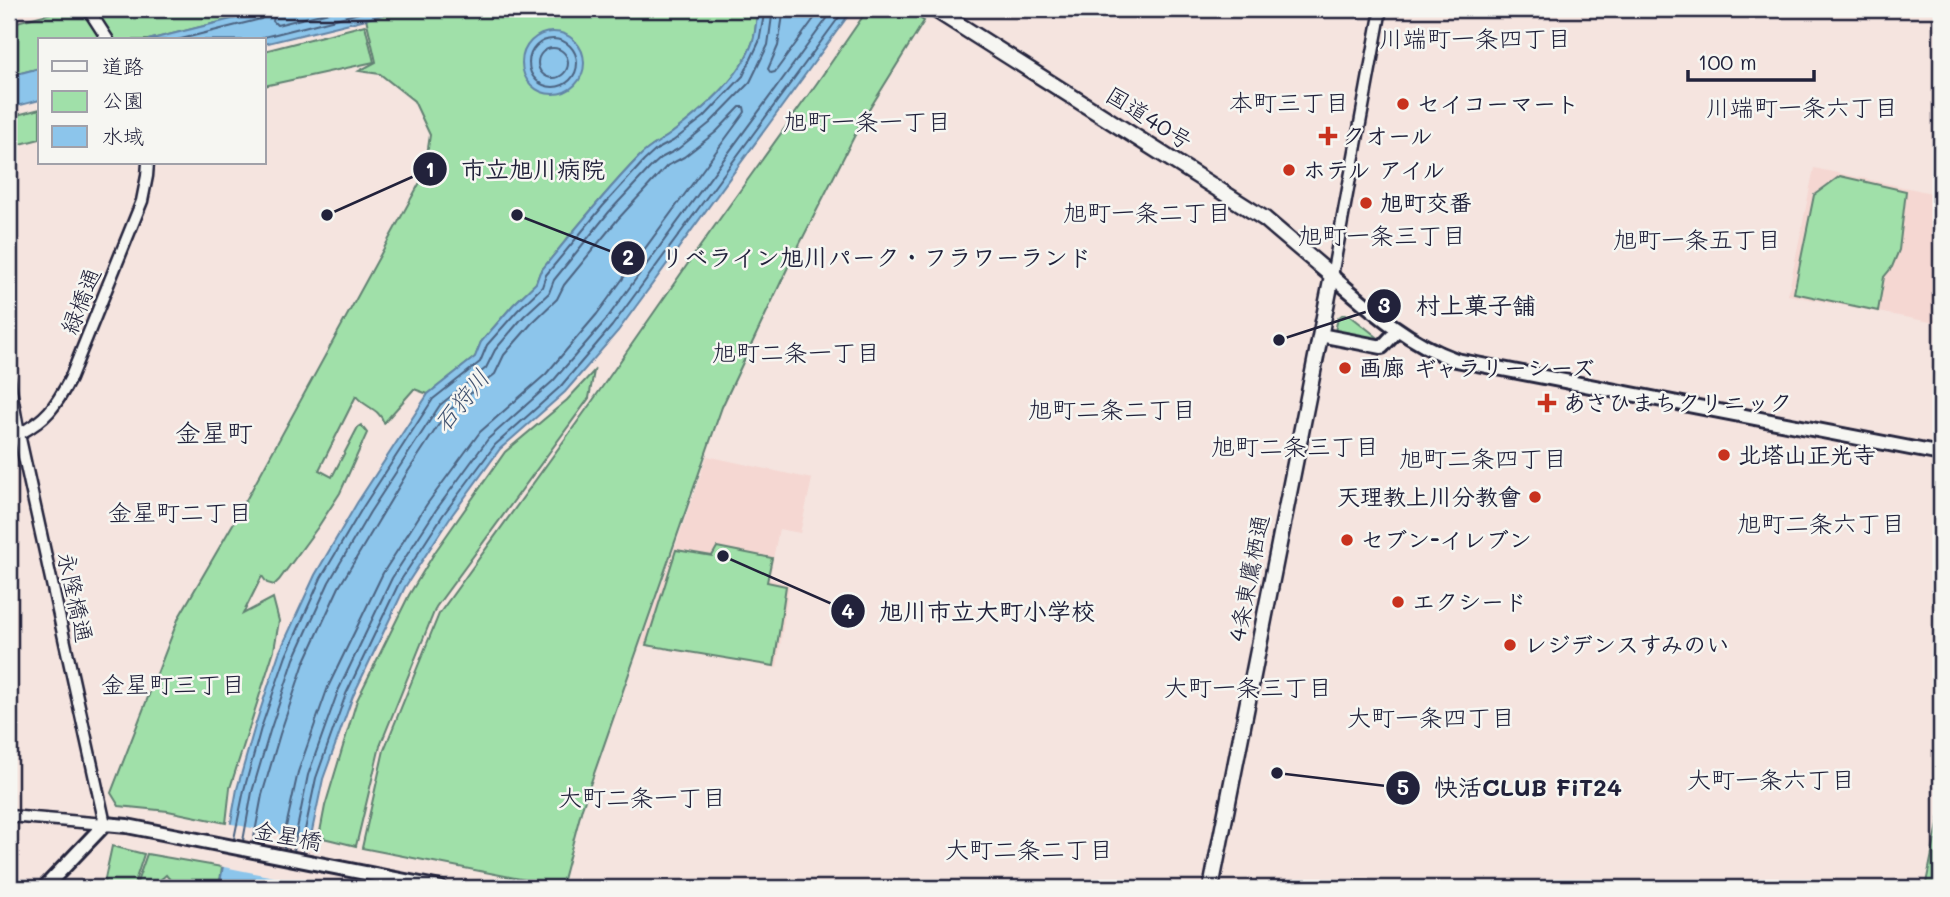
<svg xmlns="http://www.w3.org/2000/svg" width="1950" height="897" viewBox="0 0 1950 897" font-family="Mali,'Klee One',sans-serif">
<rect width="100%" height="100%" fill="#f5e4df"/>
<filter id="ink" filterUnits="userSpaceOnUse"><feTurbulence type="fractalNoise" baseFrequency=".0143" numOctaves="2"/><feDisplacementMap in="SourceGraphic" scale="14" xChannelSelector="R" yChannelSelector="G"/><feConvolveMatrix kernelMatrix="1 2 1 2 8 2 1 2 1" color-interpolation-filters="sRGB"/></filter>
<g filter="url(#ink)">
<g fill="#f5d7d2">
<polygon points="1814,168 1941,195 1941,324 1788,295"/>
<polygon points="707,456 812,479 800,533 779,529 769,579 789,585 777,668 641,645"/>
</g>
<g fill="#a0e0a9" stroke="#618172" stroke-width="2">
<polygon points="67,9 272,9 148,40 40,40 40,68 9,76 9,24"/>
<path d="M407,9H758C756,19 756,31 753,41C740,79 704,109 672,133C660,142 649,146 638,158C603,194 572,233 540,272L536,283L513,305L481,342L475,357L428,394L414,389L384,423C379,408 364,407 356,396L319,470L332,477L358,427L361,425L367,433L340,493L318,527L279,580L274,585L267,583L262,576L243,614L273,598L279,621L274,650L230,788L226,823L168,811L119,806L111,793L179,617L233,524L424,175L430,135L414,101L380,74L359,71L376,62L366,18Z"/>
<polygon points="868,9 905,9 924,21 862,121 788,267 722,407 582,808 561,887 362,848 384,750 439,614 591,403 696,252 817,83"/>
<polygon points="365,25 374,62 264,86 264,51"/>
<polygon points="40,109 40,139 9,147 9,117"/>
<polygon points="1840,176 1906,191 1899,250 1892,267 1884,277 1878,311 1794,293 1814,195"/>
<polygon points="1342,315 1348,315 1352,317 1381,340 1335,331 1338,318"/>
<polygon points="594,371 589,398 436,607 380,746 356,846 319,837 325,806 357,700 409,595 435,552 505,452 567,400"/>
<polygon points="717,547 772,558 767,582 786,586 774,666 646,645 676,550 712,556"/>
<polygon points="1941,809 1941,888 1925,888 1940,815"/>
<polygon points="112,846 144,854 133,888 103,888"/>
<polygon points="147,854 222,867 219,888 177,888 166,875 151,888 135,888"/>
</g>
<g fill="#8cc5eb" stroke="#6284a5" stroke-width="2">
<polygon points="272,9 407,9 264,44 264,40 148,40"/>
<path d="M758,9H853L618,331L565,392L500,449L449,519L405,587L353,696L323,779L312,831L310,852V888H219L237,789L255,726L279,653L315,575L357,503L428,394L475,357L481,342L513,305L536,283L540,272C572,233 603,194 638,158C649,146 660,142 672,133C704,109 740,79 753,41C756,31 756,19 758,9Z"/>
<circle cx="553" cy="63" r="31"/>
<polygon points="40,68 40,100 9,108 9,76"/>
</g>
<polygon fill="#f5e4df" points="227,823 315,841 314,885 219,866"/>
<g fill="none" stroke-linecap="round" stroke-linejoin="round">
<g stroke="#4c6381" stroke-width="2">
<polyline points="276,9 273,21 277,25 341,9"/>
<polyline points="784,9 778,46 768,69 771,73 775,72 821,9"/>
<circle cx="553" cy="63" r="24"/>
<polyline points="177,40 261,19 266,15 267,9"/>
<polyline points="259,40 264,37 375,9"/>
<circle cx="553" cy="63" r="15"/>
<polyline points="234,839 244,790 261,728 286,656 321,578 363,507 433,399 480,362 487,345 518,310 542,287 546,275 603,206 644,161 656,150 673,141 704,117 743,76 759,42 765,9"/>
<polyline points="243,841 252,792 270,731 294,659 329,582 370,512 440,405 486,368 495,350 524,316 549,293 554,280 609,212 650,168 661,158 678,149 710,123 750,82 768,45 773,9"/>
<polyline points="253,843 262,795 280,734 304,663 339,587 407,473 447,412 495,374 504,355 532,323 557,299 564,285 618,219 667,166 684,157 716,132 740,107 744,107 745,112 597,314 546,374 480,432 427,504 383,573 328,687 298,772 286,827 284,849"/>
<polyline points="294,851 297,829 308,775 338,691 392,578 436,510 488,439 553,381 605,321 834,9"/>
<polyline points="303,853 305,830 316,778 346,694 399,583 443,515 495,445 560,387 612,326 845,9"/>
</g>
<g stroke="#22223b" stroke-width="15">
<g id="minor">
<polyline points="88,9 108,40"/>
<polyline points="1332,276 1381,9"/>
<polyline points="9,379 19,434 105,824 9,816"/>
<path d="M19,434C46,420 56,406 70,379L142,201L147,176L148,163"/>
</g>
</g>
<g stroke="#22223b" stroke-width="18">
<g id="major">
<path d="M1332,276C1370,309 1408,343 1456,360L1941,454"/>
<polyline points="1320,335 1382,347 1398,330"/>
<polyline points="44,888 105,824 127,826 441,888"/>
</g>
</g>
<g stroke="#22223b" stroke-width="19">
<polyline id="highway" points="934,9 1265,219 1332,276 1211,888"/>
</g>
<use href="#minor" stroke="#f6f6f2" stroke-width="10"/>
<use href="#major" stroke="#f6f6f2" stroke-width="12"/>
<use href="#highway" stroke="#f6f6f2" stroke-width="14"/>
</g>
</g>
<g fill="#c8321e" stroke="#f6f6f2" stroke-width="2.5">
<circle cx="1403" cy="104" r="7"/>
<path d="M1324.5 125.5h7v7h7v7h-7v7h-7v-7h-7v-7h7z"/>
<circle cx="1289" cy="170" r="7"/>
<circle cx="1366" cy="203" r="7"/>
<circle cx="1345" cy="368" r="7"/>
<path d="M1543.5 392.5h7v7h7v7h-7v7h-7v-7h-7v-7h7z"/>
<circle cx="1724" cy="455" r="7"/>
<circle cx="1535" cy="497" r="7"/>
<circle cx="1347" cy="540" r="7"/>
<circle cx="1398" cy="602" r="7"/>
<circle cx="1510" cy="645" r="7"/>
</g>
<g text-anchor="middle" stroke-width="5" stroke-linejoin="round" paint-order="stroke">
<g font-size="23" font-weight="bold" fill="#22223b" stroke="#f6f6f2" text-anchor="start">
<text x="1417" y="112">セイコーマート</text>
<text x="1342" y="144">クオール</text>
<text x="1303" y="178">ホテル アイル</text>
<text x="1380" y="211">旭町交番</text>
<text x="1359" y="376">画廊 ギャラリーシーズ</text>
<text x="1563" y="411">あさひまちクリニック</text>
<text x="1738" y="463">北塔山正光寺</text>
<text x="1521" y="505" text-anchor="end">天理教上川分教會</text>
<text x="1361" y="548">セブン-イレブン</text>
<text x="1412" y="610">エクシード</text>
<text x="1524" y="653">レジデンスすみのい</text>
</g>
<g font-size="23" fill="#22223b" stroke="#f6f6f2">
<text transform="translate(1149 118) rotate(32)" y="8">国道40号</text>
<text transform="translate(81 301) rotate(-68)" y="8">緑橋通</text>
<text transform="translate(1249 578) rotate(-79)" y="8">4条東鷹栖通</text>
<text transform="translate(75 597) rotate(78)" y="8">永隆橋通</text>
<text transform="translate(288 836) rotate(11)" y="8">金星橋</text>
</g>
<g font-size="24" fill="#22223b" stroke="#f6f6f2">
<text x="1475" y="47">川端町一条四丁目</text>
<text x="1289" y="111">本町三丁目</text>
<text x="1802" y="116">川端町一条六丁目</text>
<text x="867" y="130">旭町一条一丁目</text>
<text x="1147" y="221">旭町一条二丁目</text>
<text x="1382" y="244">旭町一条三丁目</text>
<text x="1697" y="248">旭町一条五丁目</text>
<text x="796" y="361">旭町二条一丁目</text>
<text x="1112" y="418">旭町二条二丁目</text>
<text x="1295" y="455">旭町二条三丁目</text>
<text x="1483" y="467">旭町二条四丁目</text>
<text x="180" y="521">金星町二丁目</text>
<text x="1821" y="532">旭町二条六丁目</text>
<text x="173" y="693">金星町三丁目</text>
<text x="1248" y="696">大町一条三丁目</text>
<text x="1431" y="726">大町一条四丁目</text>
<text x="1771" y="788">大町一条六丁目</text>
<text x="642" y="806">大町二条一丁目</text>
<text x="1029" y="858">大町二条二丁目</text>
</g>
<g font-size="24" font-style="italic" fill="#425370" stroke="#f6f6f2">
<text transform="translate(462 401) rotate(-51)" y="8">石狩川</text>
</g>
<g font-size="26" fill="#22223b" stroke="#f6f6f2">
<text x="214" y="442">金星町</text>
</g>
</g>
<path fill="none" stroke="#22223b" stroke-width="2.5" d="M327 215L430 169M517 215L628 258M1279 340L1384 306M723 556L848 611M1277 773L1403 788"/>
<g fill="#22223b" stroke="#f6f6f2" stroke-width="2.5">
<circle cx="327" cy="215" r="7"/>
<circle cx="517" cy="215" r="7"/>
<circle cx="1279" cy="340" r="7"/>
<circle cx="723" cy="556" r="7"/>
<circle cx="1277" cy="773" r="7"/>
<circle cx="430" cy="169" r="18"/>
<circle cx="628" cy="258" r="18"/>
<circle cx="1384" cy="306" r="18"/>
<circle cx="848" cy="611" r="18"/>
<circle cx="1403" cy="788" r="18"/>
</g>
<g font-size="21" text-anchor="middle" font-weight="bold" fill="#fff">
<text x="430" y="177">1</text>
<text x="628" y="265">2</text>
<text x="1384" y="313">3</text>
<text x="848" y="619">4</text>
<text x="1403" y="795">5</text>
</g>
<g font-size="24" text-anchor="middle" font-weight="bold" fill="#22223b" stroke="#f6f6f2" stroke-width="5" stroke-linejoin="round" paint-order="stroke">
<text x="533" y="178">市立旭川病院</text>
<text x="876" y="266">リベライン旭川パーク・フラワーランド</text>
<text x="1476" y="314">村上菓子舗</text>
<text x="987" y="620">旭川市立大町小学校</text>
<text x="1528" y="796">快活CLUB FiT24</text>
</g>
<rect width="1950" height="897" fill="none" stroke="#f6f6f2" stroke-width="35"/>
<rect x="18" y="18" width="1915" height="862" fill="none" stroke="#22223b" stroke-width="2.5" filter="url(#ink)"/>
<rect x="38" y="38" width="228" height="126" fill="#f6f6f2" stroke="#a1a1a9" stroke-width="2"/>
<rect x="52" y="61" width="35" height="10" fill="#f6f6f2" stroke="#a1a1a9" stroke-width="2"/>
<text x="102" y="74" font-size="21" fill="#22223b">道路</text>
<rect x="52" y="91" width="35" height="21" fill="#a0e0a9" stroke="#a1a1a9" stroke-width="2"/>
<text x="102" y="108" font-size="21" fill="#22223b">公園</text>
<rect x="52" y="126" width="35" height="21" fill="#8cc5eb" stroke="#a1a1a9" stroke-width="2"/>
<text x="102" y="144" font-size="21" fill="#22223b">水域</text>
<path d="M1688 70v10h126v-10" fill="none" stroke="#22223b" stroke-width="3.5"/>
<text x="1698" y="70" font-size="21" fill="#22223b" stroke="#f6f6f2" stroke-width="5" paint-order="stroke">100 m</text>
</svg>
